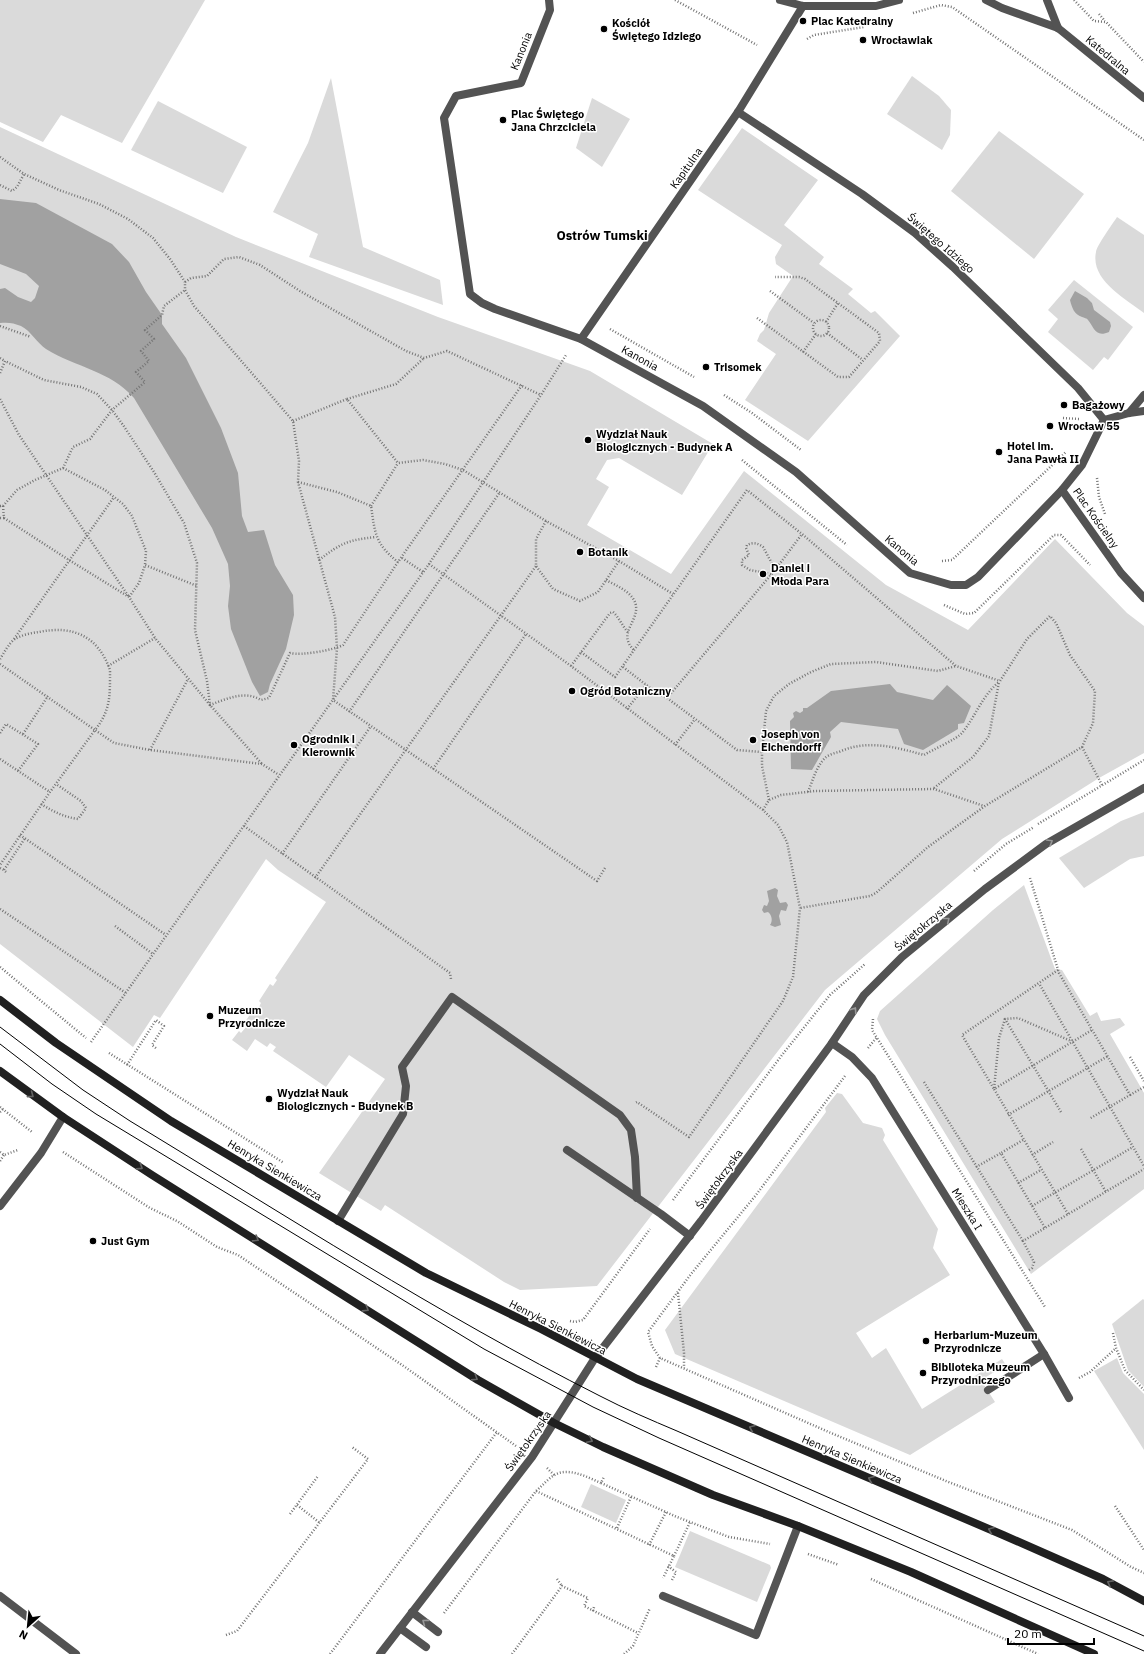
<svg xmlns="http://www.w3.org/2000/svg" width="1144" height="1654" viewBox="0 0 1144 1654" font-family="'IBM Plex Sans',sans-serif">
<rect width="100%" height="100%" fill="#fff"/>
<g fill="#dadada">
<polygon points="0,0 205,0 122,143 61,115 43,142 0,122"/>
<polygon points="912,76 939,96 951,110 950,135 942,150 887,114"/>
<polygon points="331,78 363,247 440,280 443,305 309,257 318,234 273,212 308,143"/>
<polygon points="592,98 630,119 602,167 576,148"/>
<polygon points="158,101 247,147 223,193 131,150"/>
<polygon points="0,127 236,237 438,317 590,371 713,444 682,495 619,458 607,460 596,479 609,487 587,525 671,574 744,471 886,585 968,630 1055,539 1127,613 1144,626 1144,753 1099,778 1002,839 825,990 597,1286 520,1290 504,1282 385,1205 381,1211 319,1173 385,1079 349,1055 326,1087 273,1051 276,1047 270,1043 267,1047 255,1039 247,1051 232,1040 239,1031 241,1033 246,1027 243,1025 255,1007 258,1009 261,1003 259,1001 270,984 273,986 277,980 275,978 326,902 278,870 266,859 160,1018 154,1015 133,1047 0,944"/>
<polygon points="742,128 818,180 784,225 824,257 819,264 853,289 848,294 871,313 875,311 900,336 808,441 745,400 776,354 757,341 760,334 764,330 769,313 793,276 776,264 775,257 782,245 698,190"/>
<polygon points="999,131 1084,194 1034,259 951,191"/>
<path d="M1117,217L1144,235V313C1126,299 1090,280 1096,252C1097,245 1112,225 1117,217Z"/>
<polygon points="1074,280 1133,327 1108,360 1104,357 1093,370 1048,332 1058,319 1048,310"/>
<polygon points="1144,812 1144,856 1130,859 1084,888 1059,858 1121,821"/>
<polygon points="1024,885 1055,969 1062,970 1090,1016 1097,1012 1101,1021 1120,1018 1125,1025 1110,1034 1144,1093 1144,1189 1031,1274 885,1035 877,1019 880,1011 993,910"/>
<polygon points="837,1093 842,1094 863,1123 882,1128 885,1135 883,1140 938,1229 933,1248 950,1275 856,1333 872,1358 886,1348 922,1409 1002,1359 1006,1365 981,1380 995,1402 910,1455 675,1354 665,1330 826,1112 825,1108"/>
<polygon points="1143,1299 1144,1300 1144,1387 1128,1370 1112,1324"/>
<polygon points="1117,1358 1123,1373 1144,1394 1144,1450 1094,1371"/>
<polygon points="591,1484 626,1500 616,1523 581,1507"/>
<polygon points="690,1531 770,1565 771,1568 757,1602 675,1567"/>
</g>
<g fill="#a1a1a1">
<path d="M0,199L36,203L112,244L129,262L146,292L162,315V324L186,358L221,428L238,473L242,516L248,532L264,530L275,565L293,595L294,615L286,649L270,684L268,692L260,696L252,682L231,629L228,606L230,586L228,564L212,528L134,398C111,371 75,367 46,349C37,343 31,331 21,326C14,323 8,322 0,323V289L5,288L18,297L31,302L35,298L39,286L26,274L0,264Z"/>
<path d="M1075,291L1087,298L1092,303L1094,310L1110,322L1111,326L1109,332C1095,338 1094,327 1088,320C1087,318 1084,318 1082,317C1074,314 1072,308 1070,300Z"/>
<polygon points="890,684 897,692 933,700 947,685 971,706 964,723 958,724 958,729 923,750 904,744 898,729 841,722 830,732 831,737 812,770 791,769 790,721 794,717 793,713 796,711 800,713 803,711 803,708 807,708 831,691"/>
<path d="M775,888L778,890L777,896L780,903L786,902L788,905L786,911L781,910L779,916L781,925L775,927L770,925C773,921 772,915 768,912L764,913L762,910L764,905L767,906L769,901L767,891Z"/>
</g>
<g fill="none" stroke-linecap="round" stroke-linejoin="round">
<g stroke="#757575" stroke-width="2.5" stroke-dasharray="1 2" stroke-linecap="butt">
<polyline points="675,0 757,45"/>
<polyline points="1074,0 1094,21 1106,22 1144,62"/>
<polyline points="913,13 941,5 952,7 1144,140"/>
<polyline points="1099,14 1105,21"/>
<polyline points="807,39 814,35 864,27"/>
<polyline points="0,157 24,174 59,190 99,204 128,219 153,238 170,259 185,282 185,290 194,306 293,421 299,461 298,482 335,617 337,648 333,700 597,881 605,868"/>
<polyline points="0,185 12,191 17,187 24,174"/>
<polyline points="185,282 191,278 207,276 224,259 239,257 260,265 300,291 406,351 424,358 447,351 541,395"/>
<polyline points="770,291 814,323"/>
<polyline points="757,318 838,377 849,377 880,341 879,333 805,279 799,277 775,277"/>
<circle cx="821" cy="328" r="8"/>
<polyline points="826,322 838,303"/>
<polyline points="0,326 31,337"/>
<polyline points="610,329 694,377"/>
<polyline points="827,333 863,360"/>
<polyline points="803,352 816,334"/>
<polyline points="0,358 5,361"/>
<path d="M0,373L5,361L44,380L81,387L97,394L112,410L123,425L154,472L184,523L197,563L195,630L207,681L210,705C226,699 245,690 261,700L269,698L290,653C301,656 334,650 343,645L398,562L522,385"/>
<polyline points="724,395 752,413 801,450"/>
<polyline points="0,399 19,435 129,597 139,583 145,565 197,586"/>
<polyline points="347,399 396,384 424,358"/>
<polyline points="1063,418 1079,419"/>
<polyline points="293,421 347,399 398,463 423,460 445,464 463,470 546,521 619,561 673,594"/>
<polyline points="742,460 847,545"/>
<polyline points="63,468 105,490 123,504 132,516 146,551 145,565"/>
<polyline points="1097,478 1099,497 1105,514"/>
<path d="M298,482L337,492L371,506C375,533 375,544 398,562"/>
<polyline points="0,506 3,506 4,518 0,518"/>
<polyline points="3,506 17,490 35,480 63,468 73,447 90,439 112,410 145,382 136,372 149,361 141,351 154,339 145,330 162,315 164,306 185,290"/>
<polyline points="371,506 398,463"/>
<polyline points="4,518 69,560 129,597 155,638 210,705 262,764"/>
<polyline points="546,521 536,539 536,566 553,589 580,601 598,592 619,561"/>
<polyline points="402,558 423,572"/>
<path d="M319,560C341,543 348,540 376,537"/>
<polyline points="942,561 952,560 1066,452"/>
<polyline points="429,564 571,666 763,810 778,825 787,842 800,908 793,977 783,1001 689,1137 637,1102 635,1103"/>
<path d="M771,574L750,570L742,565V560L749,555L746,548L747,545C753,542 758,543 763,547L775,569"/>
<path d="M606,580C615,585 628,590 634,600C644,619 615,632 634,650"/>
<polyline points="944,605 965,614 974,613 1054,535 1061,535 1090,565"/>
<polyline points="14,639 114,497"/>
<polyline points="581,652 615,677 747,490 802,534 956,666 1000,681 1027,639 1050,616 1056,623 1070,655 1095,691 1093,723 1082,747 985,806 928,847 876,893 870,896 800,908"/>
<path d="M0,659C4,653 9,643 15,639C21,635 31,633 39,632C73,625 98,636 110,670C110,695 111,710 95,730L114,743L150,750L262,764L279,775"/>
<polyline points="0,664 95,730 50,792 0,865"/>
<polyline points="108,666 155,638"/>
<path d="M571,666L610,613L613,612C619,617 622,626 628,632"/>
<polyline points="623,667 658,694 667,698 737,750 762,752"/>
<polyline points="667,698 775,570 802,534"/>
<polyline points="627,709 646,685"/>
<polyline points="349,712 500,492"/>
<polyline points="0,733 6,724 38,744 18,771"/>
<polyline points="23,734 48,696"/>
<polyline points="675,745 695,719"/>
<polyline points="1082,747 1102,785"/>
<polyline points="150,750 188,679"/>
<polyline points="0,759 50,792"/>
<polyline points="433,769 526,634"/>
<polyline points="934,788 973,757 989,736 999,682"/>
<path d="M808,792C813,780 816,767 825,758C828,755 834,753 839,752C867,739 895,747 924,755C932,750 957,739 962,733C976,716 981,697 999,682"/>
<polyline points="769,800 762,766 762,752 766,711 774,696 789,684 811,672 831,664 876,662 938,671 956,666"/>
<path d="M41,804C54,812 64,817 78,819L86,808L81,801L56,784"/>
<polyline points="763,810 769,800 781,795 815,791 934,789 984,806"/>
<polyline points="1038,824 1144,760"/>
<polyline points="244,826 450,973 451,979"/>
<polyline points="20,835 166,935"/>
<polyline points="282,854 371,726"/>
<polyline points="0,868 4,870"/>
<polyline points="974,871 1006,844 1034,827"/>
<polyline points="6,872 4,870 25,838"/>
<polyline points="315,878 536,566"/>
<polyline points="1030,878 1059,973 1130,1095 1089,1119"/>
<polyline points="0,909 126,993"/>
<polyline points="115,926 153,954"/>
<polyline points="0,967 86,1038"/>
<polyline points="1040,985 1144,1166"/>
<polyline points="873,1019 872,1030 1045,1307"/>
<polyline points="1005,1019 999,1038 994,1089 962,1035 1058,970"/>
<polyline points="91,1042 429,564 541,395 566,355"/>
<polyline points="868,1048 877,1037"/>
<polyline points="109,1053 284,1163"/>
<polyline points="1130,1057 1144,1081"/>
<polyline points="127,1065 156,1020 164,1026 152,1045 157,1049"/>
<polyline points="845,1076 756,1195 691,1274 648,1332 652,1346 660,1358 831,1433 946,1481 1072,1530 1131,1567 1144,1573"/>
<polyline points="924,1082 1023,1241"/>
<polyline points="1130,1095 1144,1087"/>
<polyline points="0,1107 32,1132"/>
<polyline points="0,1112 3,1109"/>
<polyline points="1061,1112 1005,1019 1018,1018 1071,1041"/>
<polyline points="1008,1115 1108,1056"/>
<polyline points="1023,1140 1001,1153 1045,1228"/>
<polyline points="1081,1149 1106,1192"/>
<polyline points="0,1152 4,1155 18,1150"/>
<polyline points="63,1152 150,1208 177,1221 217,1247 238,1255 405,1367 516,1446"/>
<polyline points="1032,1155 1053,1142"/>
<polyline points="0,1161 4,1155"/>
<polyline points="976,1167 1001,1153"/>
<polyline points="1018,1183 1041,1170"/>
<polyline points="673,1200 782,1055 830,995 865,964"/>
<polyline points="1032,1206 1133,1147"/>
<polyline points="1068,1214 994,1089 1092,1030"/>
<polyline points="1029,1270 1032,1268 1034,1262 1023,1241 1144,1169"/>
<polyline points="678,1293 684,1353 684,1368"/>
<polyline points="570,1321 575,1322 583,1320 650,1229"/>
<polyline points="1113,1333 1116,1348 1125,1370 1144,1390"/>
<polyline points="656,1367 660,1358"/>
<polyline points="1079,1378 1090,1372 1116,1348"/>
<polyline points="547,1468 554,1475"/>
<polyline points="601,1483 677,1517 729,1537 770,1544"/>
<polyline points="536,1491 674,1556 663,1578"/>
<polyline points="297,1505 320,1523"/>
<polyline points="1115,1506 1144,1550"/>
<polyline points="290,1514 318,1476"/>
<polyline points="617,1528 631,1497"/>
<polyline points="649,1545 666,1512"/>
<polyline points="808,1554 839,1565"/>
<polyline points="674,1556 690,1522"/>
<polyline points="668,1566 676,1572 672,1580"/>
<polyline points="557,1579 562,1586"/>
<polyline points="871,1579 1038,1654"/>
<polyline points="593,1611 594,1607"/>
<path d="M444,1613L536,1491C542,1486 547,1480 553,1476C567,1466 587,1477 601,1483L604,1477"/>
<polyline points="226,1635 237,1631 368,1459 352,1447"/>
<polyline points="330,1654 497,1432"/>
<polyline points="512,1654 562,1586 588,1598 584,1606 638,1633"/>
<polyline points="624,1654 633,1646 650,1608"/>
</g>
<g stroke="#535353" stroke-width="8">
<polyline points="1129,413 1144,395"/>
<polyline points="567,1150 661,1214 690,1236"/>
<polyline points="338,1221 403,1114 406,1086 402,1067 452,997 620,1115 631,1130 635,1157 637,1198"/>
<polyline points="988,1390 1044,1354"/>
<polyline points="0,1596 76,1654"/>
<polyline points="663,1596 756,1635 798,1526"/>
<polyline points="412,1612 438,1632"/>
<polyline points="400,1628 426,1647"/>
</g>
<g stroke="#535353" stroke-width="8">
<polyline points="549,0 550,10 521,83 456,96 444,118 470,294 482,303 495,309 581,339 703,406 796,472 910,573 951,585 966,585 978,577 1062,490 1082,465 1104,420 1129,413 1144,411"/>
<polyline points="780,0 803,6 876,6 899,0"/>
<polyline points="986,0 1002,8 1058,28 1144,98"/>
<polyline points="1047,0 1058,28"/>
<polyline points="738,112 862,194 915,233 953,267 1078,388 1104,420"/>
<polyline points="581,339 738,112 803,6"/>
<polyline points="1062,490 1121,573 1144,598"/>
<polyline points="832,1043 852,1057 872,1078 1044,1354 1069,1398"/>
<polyline points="0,1206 41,1153 63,1117"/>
<polyline points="380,1654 532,1457 595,1358 701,1221 832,1043 864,995 902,957 985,889 1046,844 1144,788"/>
</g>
<g stroke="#202020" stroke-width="8">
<polyline points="0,1000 56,1043 171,1121 426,1273 541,1329 637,1379 1003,1535 1103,1579 1144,1601"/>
<polyline points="0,1071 63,1117 152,1175 478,1380 554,1423 603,1447 713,1495 798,1526 911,1572 1094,1654"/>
</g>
<g stroke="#000" stroke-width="1">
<path d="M0,1027L83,1090L130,1121C285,1215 438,1314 600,1396C625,1409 651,1420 677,1431L1144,1636"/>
<polyline points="0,1044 52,1084 96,1114 484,1349 593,1407 659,1438 1144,1651"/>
</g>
</g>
<defs><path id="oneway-chevron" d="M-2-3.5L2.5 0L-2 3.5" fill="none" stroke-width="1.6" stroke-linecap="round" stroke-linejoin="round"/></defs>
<g stroke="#989898">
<use href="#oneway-chevron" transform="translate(1050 842) rotate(-31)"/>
<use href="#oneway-chevron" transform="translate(947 920) rotate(-39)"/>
<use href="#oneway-chevron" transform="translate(854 1010) rotate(-56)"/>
<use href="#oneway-chevron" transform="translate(425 1622) rotate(-143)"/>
</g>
<g stroke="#636363">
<use href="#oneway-chevron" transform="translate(31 1095) rotate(37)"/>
<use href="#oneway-chevron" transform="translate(140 1167) rotate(33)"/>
<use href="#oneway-chevron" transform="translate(256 1239) rotate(32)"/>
<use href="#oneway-chevron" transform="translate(366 1309) rotate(32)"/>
<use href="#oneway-chevron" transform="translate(475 1378) rotate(32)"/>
<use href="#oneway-chevron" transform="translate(752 1428) rotate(-157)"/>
<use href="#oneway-chevron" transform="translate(590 1440) rotate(26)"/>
<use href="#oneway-chevron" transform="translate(871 1479) rotate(-157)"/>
<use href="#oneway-chevron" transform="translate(991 1530) rotate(-157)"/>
<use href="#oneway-chevron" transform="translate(1110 1583) rotate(-152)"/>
</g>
<g fill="#000" stroke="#fff" stroke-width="1.5">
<circle cx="803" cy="21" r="4"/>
<circle cx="604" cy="29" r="4"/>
<circle cx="863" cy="40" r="4"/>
<circle cx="503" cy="120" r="4"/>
<circle cx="706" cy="367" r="4"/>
<circle cx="1064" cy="405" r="4"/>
<circle cx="1050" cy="426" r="4"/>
<circle cx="588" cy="440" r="4"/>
<circle cx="999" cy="452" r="4"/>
<circle cx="580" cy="552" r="4"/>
<circle cx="763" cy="574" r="4"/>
<circle cx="572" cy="691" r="4"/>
<circle cx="753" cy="740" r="4"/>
<circle cx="294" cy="745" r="4"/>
<circle cx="210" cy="1016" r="4"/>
<circle cx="269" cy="1099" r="4"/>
<circle cx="93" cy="1241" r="4"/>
<circle cx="926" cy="1341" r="4"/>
<circle cx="923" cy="1373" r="4"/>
</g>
<g text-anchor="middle" stroke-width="3" stroke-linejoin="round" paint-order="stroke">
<g font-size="11" font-weight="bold" fill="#000" stroke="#fff" text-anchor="start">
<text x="811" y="25">Plac Katedralny</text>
<text x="612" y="27">Kościół<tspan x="612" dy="13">Świętego Idziego</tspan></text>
<text x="871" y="44">Wrocławiak</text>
<text x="511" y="118">Plac Świętego<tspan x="511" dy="13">Jana Chrzciciela</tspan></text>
<text x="714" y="371">Trisomek</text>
<text x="1072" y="409">Bagażowy</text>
<text x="1058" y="430">Wrocław 55</text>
<text x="596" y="438">Wydział Nauk<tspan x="596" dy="13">Biologicznych - Budynek A</tspan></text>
<text x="1007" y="450">Hotel im.<tspan x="1007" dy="13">Jana Pawła II</tspan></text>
<text x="588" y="556">Botanik</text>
<text x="771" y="572">Daniel i<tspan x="771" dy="13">Młoda Para</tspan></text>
<text x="580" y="695">Ogród Botaniczny</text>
<text x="761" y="738">Joseph von<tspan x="761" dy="13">Eichendorff</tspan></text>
<text x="302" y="743">Ogrodnik i<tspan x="302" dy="13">Kierownik</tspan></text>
<text x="218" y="1014">Muzeum<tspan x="218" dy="13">Przyrodnicze</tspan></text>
<text x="277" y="1097">Wydział Nauk<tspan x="277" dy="13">Biologicznych - Budynek B</tspan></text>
<text x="101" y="1245">Just Gym</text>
<text x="934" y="1339">Herbarium-Muzeum<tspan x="934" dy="13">Przyrodnicze</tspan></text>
<text x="931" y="1371">Biblioteka Muzeum<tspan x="931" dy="13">Przyrodniczego</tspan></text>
</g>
<g font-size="11" fill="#000" stroke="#fff">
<text transform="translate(521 51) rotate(-68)" y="4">Kanonia</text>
<text transform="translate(1108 55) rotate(40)" y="4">Katedralna</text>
<text transform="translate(686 168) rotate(-55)" y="4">Kapitulna</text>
<text transform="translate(941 243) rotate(41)" y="4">Świętego Idziego</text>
<text transform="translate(640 358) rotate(29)" y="4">Kanonia</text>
<text transform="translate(1096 518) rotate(55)" y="4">Plac Kościelny</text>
<text transform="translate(902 550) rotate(40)" y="4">Kanonia</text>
<text transform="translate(923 926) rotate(-40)" y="4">Świętokrzyska</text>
<text transform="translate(275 1170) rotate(31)" y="4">Henryka Sienkiewicza</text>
<text transform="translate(719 1179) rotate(-54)" y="4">Świętokrzyska</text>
<text transform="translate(967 1209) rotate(58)" y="4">Mieszka I</text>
<text transform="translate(558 1327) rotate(27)" y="4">Henryka Sienkiewicza</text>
<text transform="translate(528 1441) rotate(-55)" y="4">Świętokrzyska</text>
<text transform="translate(852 1459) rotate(23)" y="4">Henryka Sienkiewicza</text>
</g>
<g font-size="13" font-weight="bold" fill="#000" stroke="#fff">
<text x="602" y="240">Ostrów Tumski</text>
</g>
</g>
<g transform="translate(28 1626) rotate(207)" stroke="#ffffff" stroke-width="3" paint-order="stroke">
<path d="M0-3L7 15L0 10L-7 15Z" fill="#000000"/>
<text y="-6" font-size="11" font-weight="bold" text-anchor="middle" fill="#000000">N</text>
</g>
<path d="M1008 1638v6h86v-6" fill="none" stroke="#000000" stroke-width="2"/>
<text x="1014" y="1638" font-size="12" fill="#000000" stroke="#ffffff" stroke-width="3" paint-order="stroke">20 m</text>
</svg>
